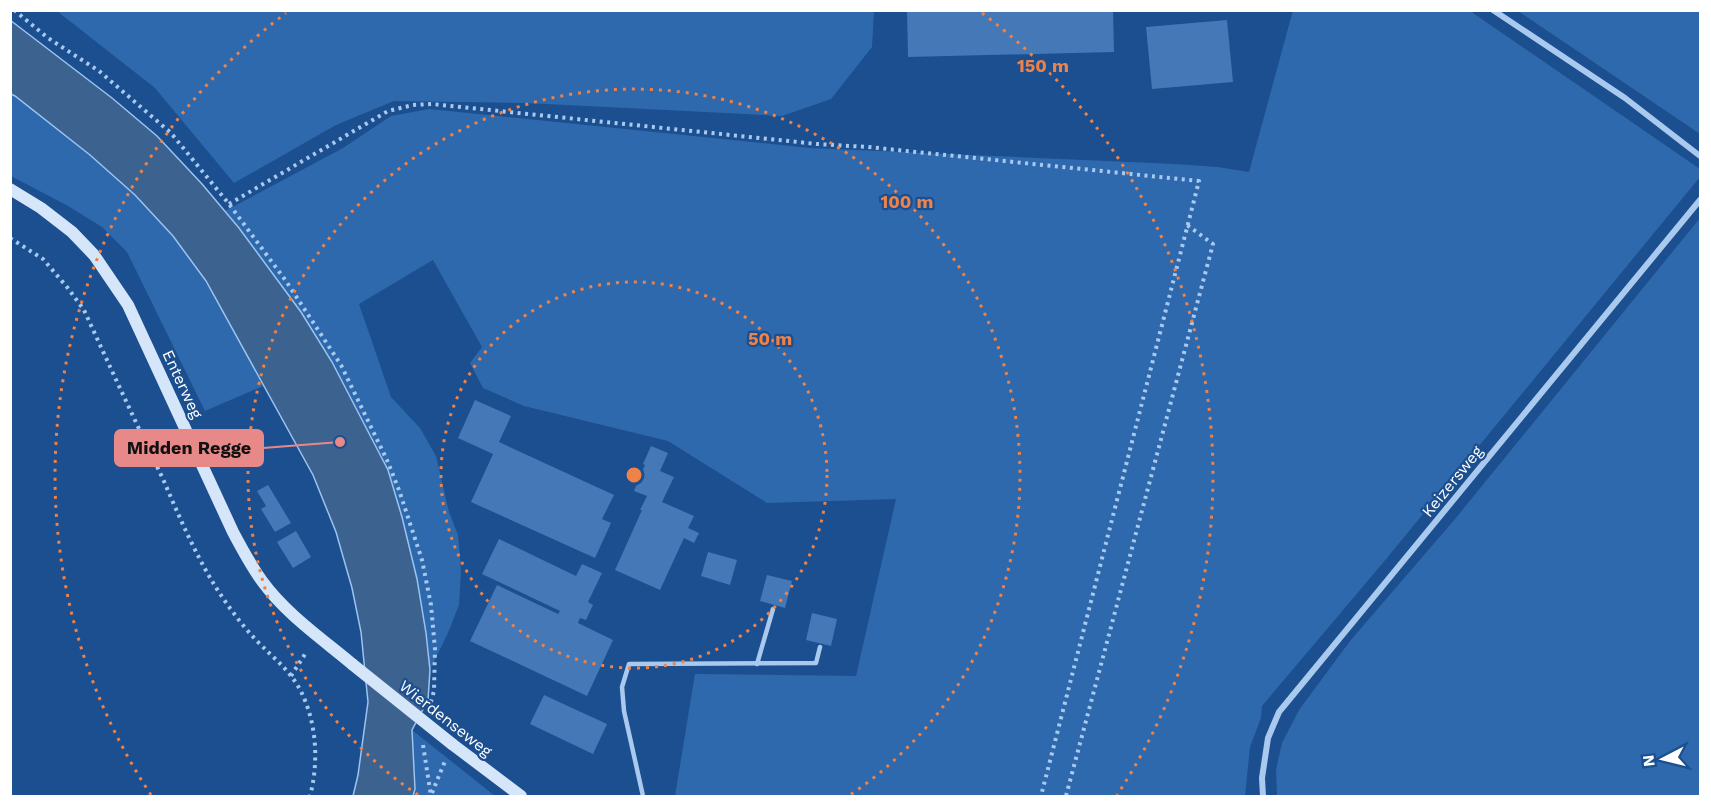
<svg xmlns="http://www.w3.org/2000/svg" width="1711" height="807" viewBox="0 0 1711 807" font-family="'Work Sans',sans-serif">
<rect width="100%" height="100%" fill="#1b4f8f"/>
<g fill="#2e69ad">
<polygon points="1293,10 1470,11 1700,169 1700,177 1382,564 1262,706 1261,718 1250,747 1245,796 675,796 695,674 856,676 896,499 767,503 668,441 524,406 483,388 470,363 482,347 433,260 359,304 391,397 420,428 436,456 449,512 458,535 461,571 459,605 448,633 430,670 426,633 417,579 402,517 388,470 339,375 313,331 225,211 343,148 391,116 429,109 810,148 1175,164 1218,167 1249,172"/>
<polygon points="57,11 874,11 872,47 831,99 782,116 526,103 394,101 336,125 234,183 155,88"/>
<polygon points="1518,11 1700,11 1700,134"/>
<path d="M11,94L15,96C70,139 128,182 173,236C210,281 235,335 263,386L205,411L127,252L102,227L68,206L11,176Z"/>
<polygon points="1700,218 1700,796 1277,796 1276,770 1282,743 1299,710 1350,641 1455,519"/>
<polygon points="412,730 495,796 413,796 415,789"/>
</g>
<polygon fill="#3c6290" stroke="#9cc4f0" stroke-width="1.5" points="10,20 112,98 157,136 202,184 239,228 301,312 332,362 388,470 402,517 417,579 426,633 430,670 428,700 412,730 415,789 413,796 353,796 358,775 368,702 361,632 352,588 336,532 313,475 206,281 173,236 135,195 90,155 15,96 11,94"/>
<g fill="#4478b7">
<polygon points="907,10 1113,10 1114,52 908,57"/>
<polygon points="1227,20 1233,82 1152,89 1146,27"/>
<polygon points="475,400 511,416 499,442 614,495 602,519 611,523 595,558 471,502 493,454 458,438"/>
<polygon points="651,446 668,453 660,471 674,477 662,502 694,516 688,528 699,533 694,543 684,538 660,590 615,570 642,510 640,510 647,496 634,491 645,465 643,464"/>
<polygon points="268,485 291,523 275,532 261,509 266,506 257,491"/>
<polygon points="296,531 311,557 293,568 277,542"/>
<polygon points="499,539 576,576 582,564 602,573 588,602 593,605 586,620 580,618 578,623 613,640 587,696 470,641 497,585 558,614 560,611 482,574"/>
<polygon points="708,552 737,560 730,585 701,576"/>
<polygon points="767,575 792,581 785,608 760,601"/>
<polygon points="812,613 837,619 831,646 806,640"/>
<polygon points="544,695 607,724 593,754 530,724"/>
</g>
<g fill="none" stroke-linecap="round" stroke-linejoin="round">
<g stroke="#a9c9ee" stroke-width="4" stroke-dasharray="3 4.5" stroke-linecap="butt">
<polyline points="14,10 48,38 99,71 171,133 229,204 286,281 341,365 387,460 399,490 422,560 431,605 435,649 434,691 430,705"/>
<polyline points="229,204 388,111 413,105 432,104 817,144 868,147 1199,181 1041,796"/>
<path d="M10,238L43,259L67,287L84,310C110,367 136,423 163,479C178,514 193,549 212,581C224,601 240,623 256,640C276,661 295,673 306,703C317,732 318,766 310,796"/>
<polyline points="291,676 307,651"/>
<polyline points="423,745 431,796"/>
<polyline points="432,793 445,761"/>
<polyline points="1066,796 1213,244 1187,225"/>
</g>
<g stroke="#a9c9ee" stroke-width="4.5">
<polyline points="757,664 773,609"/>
<polyline points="643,796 624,711 622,687 629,664 816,663 820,647"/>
</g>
<g stroke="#a9c9ee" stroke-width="6">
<polyline points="1493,10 1625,98 1700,156"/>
<polyline points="1263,796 1262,778 1268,738 1279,712 1700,200"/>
</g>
<g stroke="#d6e6fa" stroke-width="12">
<path d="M10,189L41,208L72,232L94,255L128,305L233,532C242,549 251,566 262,581C286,614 321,638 352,664"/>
<polyline points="452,744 521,796"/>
</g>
<polyline stroke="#d6e6fa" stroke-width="12" points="352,664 452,744"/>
</g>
<g fill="none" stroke="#ee8249" stroke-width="3" stroke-dasharray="3 6">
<circle cx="634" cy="475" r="193"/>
<path d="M418 795A386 386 0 1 1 850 795"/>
<path d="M151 795A579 579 0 0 1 286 13M982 13A579 579 0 0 1 1117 795"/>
</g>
<g text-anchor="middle" stroke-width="4.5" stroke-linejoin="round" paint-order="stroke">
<g font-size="16" fill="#fff" stroke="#1b4f8f">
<text transform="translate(183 384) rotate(65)" y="6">Enterweg</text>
<text transform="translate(1452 481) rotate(-51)" y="6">Keizersweg</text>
<text transform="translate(446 718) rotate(38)" y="6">Wierdenseweg</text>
</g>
</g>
<circle cx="634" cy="475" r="9" fill="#ee8249" stroke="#1b4f8f" stroke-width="3"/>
<g font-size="18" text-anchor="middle" font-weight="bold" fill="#ee8249" stroke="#1b4f8f" stroke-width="4.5" stroke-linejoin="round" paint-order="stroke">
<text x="1043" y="72">150 m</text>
<text x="907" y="208">100 m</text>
<text x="770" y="345">50 m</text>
</g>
<path fill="none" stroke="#e88989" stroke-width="2" d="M340 442L263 448"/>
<circle fill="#e88989" stroke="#1b4f8f" stroke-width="2" cx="340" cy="442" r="6"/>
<rect fill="#e88989" stroke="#e88989" stroke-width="2" x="115" y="430" width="148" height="36" rx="6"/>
<g font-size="18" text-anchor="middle" font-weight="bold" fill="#111">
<text x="189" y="454">Midden Regge</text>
</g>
<rect width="1711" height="807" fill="none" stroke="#ffffff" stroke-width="24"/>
<g transform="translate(1663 759) rotate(263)" stroke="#1b4f8f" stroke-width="4.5" paint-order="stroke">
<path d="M0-4.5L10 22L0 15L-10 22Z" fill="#ffffff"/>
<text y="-9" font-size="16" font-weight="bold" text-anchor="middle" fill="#ffffff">N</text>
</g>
</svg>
